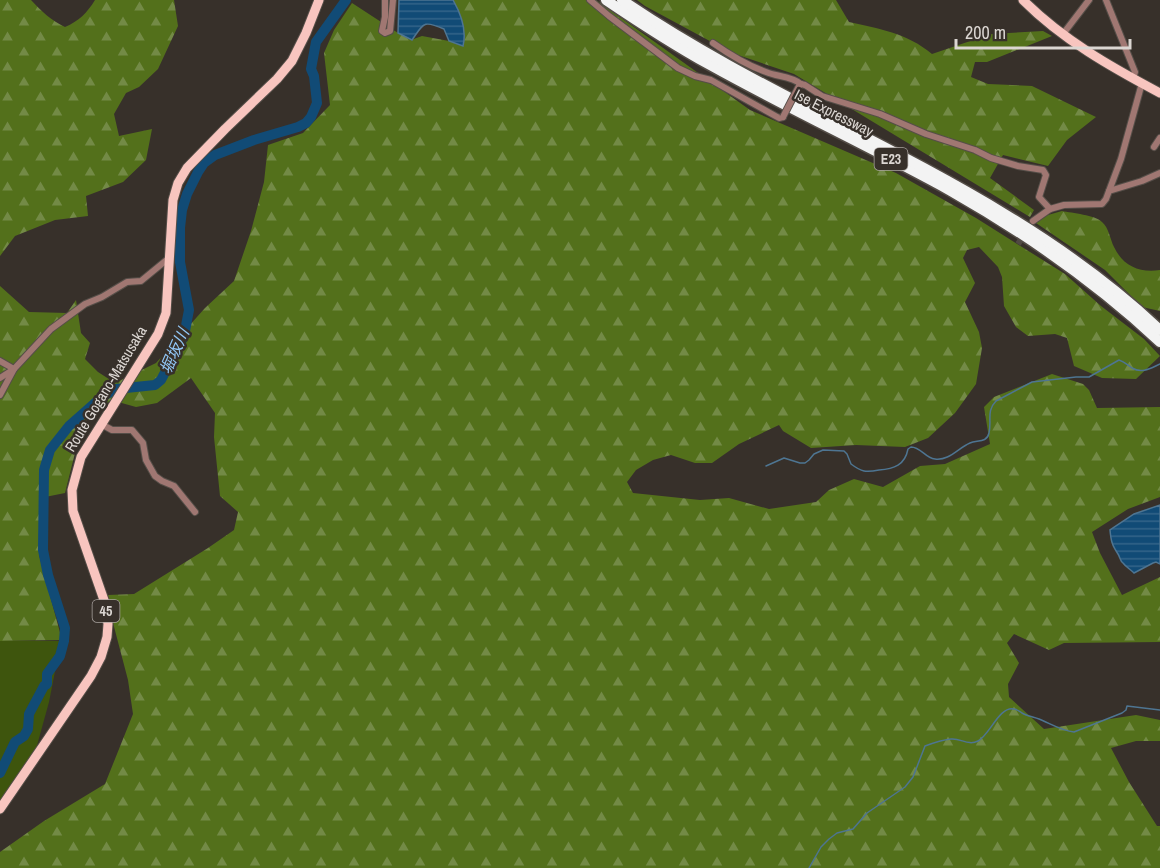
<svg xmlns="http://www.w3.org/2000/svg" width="1160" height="868" viewBox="0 0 1160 868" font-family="'Archivo Narrow','Noto Sans JP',sans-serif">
<defs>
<pattern id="forest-firs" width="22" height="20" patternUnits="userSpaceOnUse" patternTransform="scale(1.5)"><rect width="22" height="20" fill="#53701b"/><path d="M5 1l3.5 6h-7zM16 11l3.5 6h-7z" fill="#738a46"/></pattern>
<pattern id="water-rules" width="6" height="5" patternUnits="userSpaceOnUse" patternTransform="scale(1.5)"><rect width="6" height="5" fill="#114b76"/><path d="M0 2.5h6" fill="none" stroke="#336489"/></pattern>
</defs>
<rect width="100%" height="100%" fill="#37302a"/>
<g fill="url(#forest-firs)">
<path d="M0,0H31C41,11 52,21 65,27C79,21 87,13 95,0H174L178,26L158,69L139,87L126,93L114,114L119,136L152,129L146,160L123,182L86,196L88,216L55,220L15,236L0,256Z"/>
<path d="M453,0H596L750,110L896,173L976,218L1065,274L1101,306L1144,339L1160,356L1136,379L1102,378L1074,366L1067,338L1055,334L1028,336L1016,327L1004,306L1002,277L998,267L979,247L967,250L963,258L975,283L965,302L979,332L982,348L976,384L955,413L928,438L905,447L856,445L811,448L783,431L779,425L739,444L712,463H695L671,455L653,460L636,470L627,482L633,493L700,500L729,498L769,509L816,502L829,490L854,479L883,487L920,466L945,464L990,444L984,407L994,397L1052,374L1083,384L1089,390L1097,408L1160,407V497L1128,509L1092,532L1100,553L1122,595L1160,577V642L1064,643L1049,650L1014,634L1007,643L1019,663L1008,684L1009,697L1044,729L1136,715L1160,720V741H1136L1111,748L1129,782L1157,826H1160V868H0V852L44,821L105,784L133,714L128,680L112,619L108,595L134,594L208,548L234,530L238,512L220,496L214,437L215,413L191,378L157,403L136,407L111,400L93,414L81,429L65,493L40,498L39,555L62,640L0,641V286L29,312L67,313L76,300L81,333L90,343L85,359L98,372L115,383L156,363L205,308L234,281L251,231L264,182L268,145L303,133L330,105L324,53L334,30L352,3L398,33L411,40L422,36L449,41L463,46C467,30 460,14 453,0Z"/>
<path d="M637,0H836L849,22C880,29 907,33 932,54L991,34L1043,31L1052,36L987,62H975L971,77L988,84L1032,86L1096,117L1067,140L1048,166L1003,155L990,178L1034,210L1030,217L794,74L732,53L645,6Z"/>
<path d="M1062,211C1072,213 1095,215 1102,222C1109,228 1110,239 1114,247C1123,266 1139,273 1160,270V311L1142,307L1105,270L1036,223L1048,215Z"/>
</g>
<polygon fill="#3e550d" points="0,641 61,641 49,702 33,760 0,809"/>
<g fill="url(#water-rules)" stroke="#4e7592" stroke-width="1.5">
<path d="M399,0H453C461,14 467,30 463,46L449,41L444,29C423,20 424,23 412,40L398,33Z"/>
<path d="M1160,505V564L1156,562L1153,563L1134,573C1130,569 1126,567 1123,563C1120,561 1120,557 1118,554C1112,545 1111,541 1110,530L1134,514Z"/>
</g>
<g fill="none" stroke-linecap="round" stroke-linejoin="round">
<g stroke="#4e7592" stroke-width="1.5">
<path d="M766,466L784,458L800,463H805L809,460L814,454L823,450L844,451L847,454L851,464C855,467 859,470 864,471C869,472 874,471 879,470C894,469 905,465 908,449L911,447C921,447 925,458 935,459C949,461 958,448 970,443C977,440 987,443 989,433C992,421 986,411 996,401L1032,382L1076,377H1089L1119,360C1125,362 1126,364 1132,368C1142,374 1151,368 1160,364"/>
<path d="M809,868L821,847L829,839L837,833L853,829L867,813L905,787L913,777L925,746C933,743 942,740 951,739C961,738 968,746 978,741C990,735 999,706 1014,709C1017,709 1020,712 1022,713C1027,716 1034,717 1039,719C1051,724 1062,731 1074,732L1122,713L1126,710L1127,706L1160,710"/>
</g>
<polyline stroke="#114b76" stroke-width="10" points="0,773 15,742 24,736 28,729 29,714 44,686 47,684 47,674 60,656 64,641 65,628 48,575 43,550 44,470 50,450 69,426 103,396 116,389 155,385 161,380 184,336 189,310 180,262 180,228 182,210 187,194 198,172 204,163 215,155 254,140 298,127 306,123 311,117 317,103 314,76 311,69 316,42 346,0"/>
<polyline stroke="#504943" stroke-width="6" stroke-dasharray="6 3" stroke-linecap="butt" points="1018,244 1033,221"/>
<g stroke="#554e48" stroke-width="8">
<g id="minor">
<polyline points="385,0 385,17 382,31 385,33 390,31 393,0"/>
<polyline points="590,0 609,16 678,68 695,76 711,80 779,118 783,117"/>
<polyline points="1106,0 1135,72 1133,78"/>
<polyline points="1063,34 1089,0"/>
<path d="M713,43C730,55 746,65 766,72C778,77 791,76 801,84"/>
<polyline points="799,86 801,84 805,85 822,96 880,114 926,134 975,150 991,158 1018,166 1043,170 1046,175 1039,197 1050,209"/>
<polyline points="1154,147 1160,138"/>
<polyline points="1109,191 1121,159 1142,83"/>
<polyline points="1033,221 1050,209 1064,205 1102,204 1106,199 1109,191 1142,181 1160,173"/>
<polyline points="0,361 14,369 0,378"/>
<polyline points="0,395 14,369 51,329 85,304 102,297 127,282 141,281 169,258"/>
<polyline points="101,424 112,430 132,430 143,443 146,460 155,476 162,481 174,486 195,512"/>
</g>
</g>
<g stroke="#554e48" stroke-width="11">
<g id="primary">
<path d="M1023,0C1063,40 1111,67 1160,93"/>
<polyline points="0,809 91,676 101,657 107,637 108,624 105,603 73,511 72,490 81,457 158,334 166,313 173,200 178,183 187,168 225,129 277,79 292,61 306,33 319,0"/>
</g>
</g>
<g stroke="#554e48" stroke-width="13">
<g id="motorway">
<path d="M606,0C640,23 674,45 710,65C789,109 871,147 951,191C1025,233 1097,283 1160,342"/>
<path d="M622,0C796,119 1004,182 1160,330"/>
</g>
</g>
<use href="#minor" stroke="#a07772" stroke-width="6"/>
<use href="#primary" stroke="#f8c5bf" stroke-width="9"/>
<use href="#motorway" stroke="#f3f3f3" stroke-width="10"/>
<g stroke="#554e48" stroke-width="8" stroke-linecap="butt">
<polyline id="minor-bridge" points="783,117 799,86"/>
</g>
<use href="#minor-bridge" stroke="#a07772" stroke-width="6"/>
</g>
<g text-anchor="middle" stroke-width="5" stroke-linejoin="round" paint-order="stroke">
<g fill="#37302a" stroke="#aaa4a0" stroke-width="1.5">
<rect x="874.5" y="148" width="33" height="22" rx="4.5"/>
<rect x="92.5" y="600" width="27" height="22" rx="4.5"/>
</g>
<g font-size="14" font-weight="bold" fill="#dbd6d2">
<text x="891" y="164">E23</text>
<text x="106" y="616">45</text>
</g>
<g font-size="15" fill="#dbd6d2" stroke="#37302a">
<text transform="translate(834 113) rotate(27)" y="5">Ise Expressway</text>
<text transform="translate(106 389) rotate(-59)" y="5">Route Gogano-Matsusaka</text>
</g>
<g font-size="16" font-style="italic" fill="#92c7f7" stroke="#37302a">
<text transform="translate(174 351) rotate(-66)" y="6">堀坂川</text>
</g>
</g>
<path d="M956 39v9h174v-9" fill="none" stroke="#dbd6d2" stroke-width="3"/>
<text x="965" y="39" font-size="18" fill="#dbd6d2" stroke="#37302a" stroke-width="4.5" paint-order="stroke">200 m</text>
</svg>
